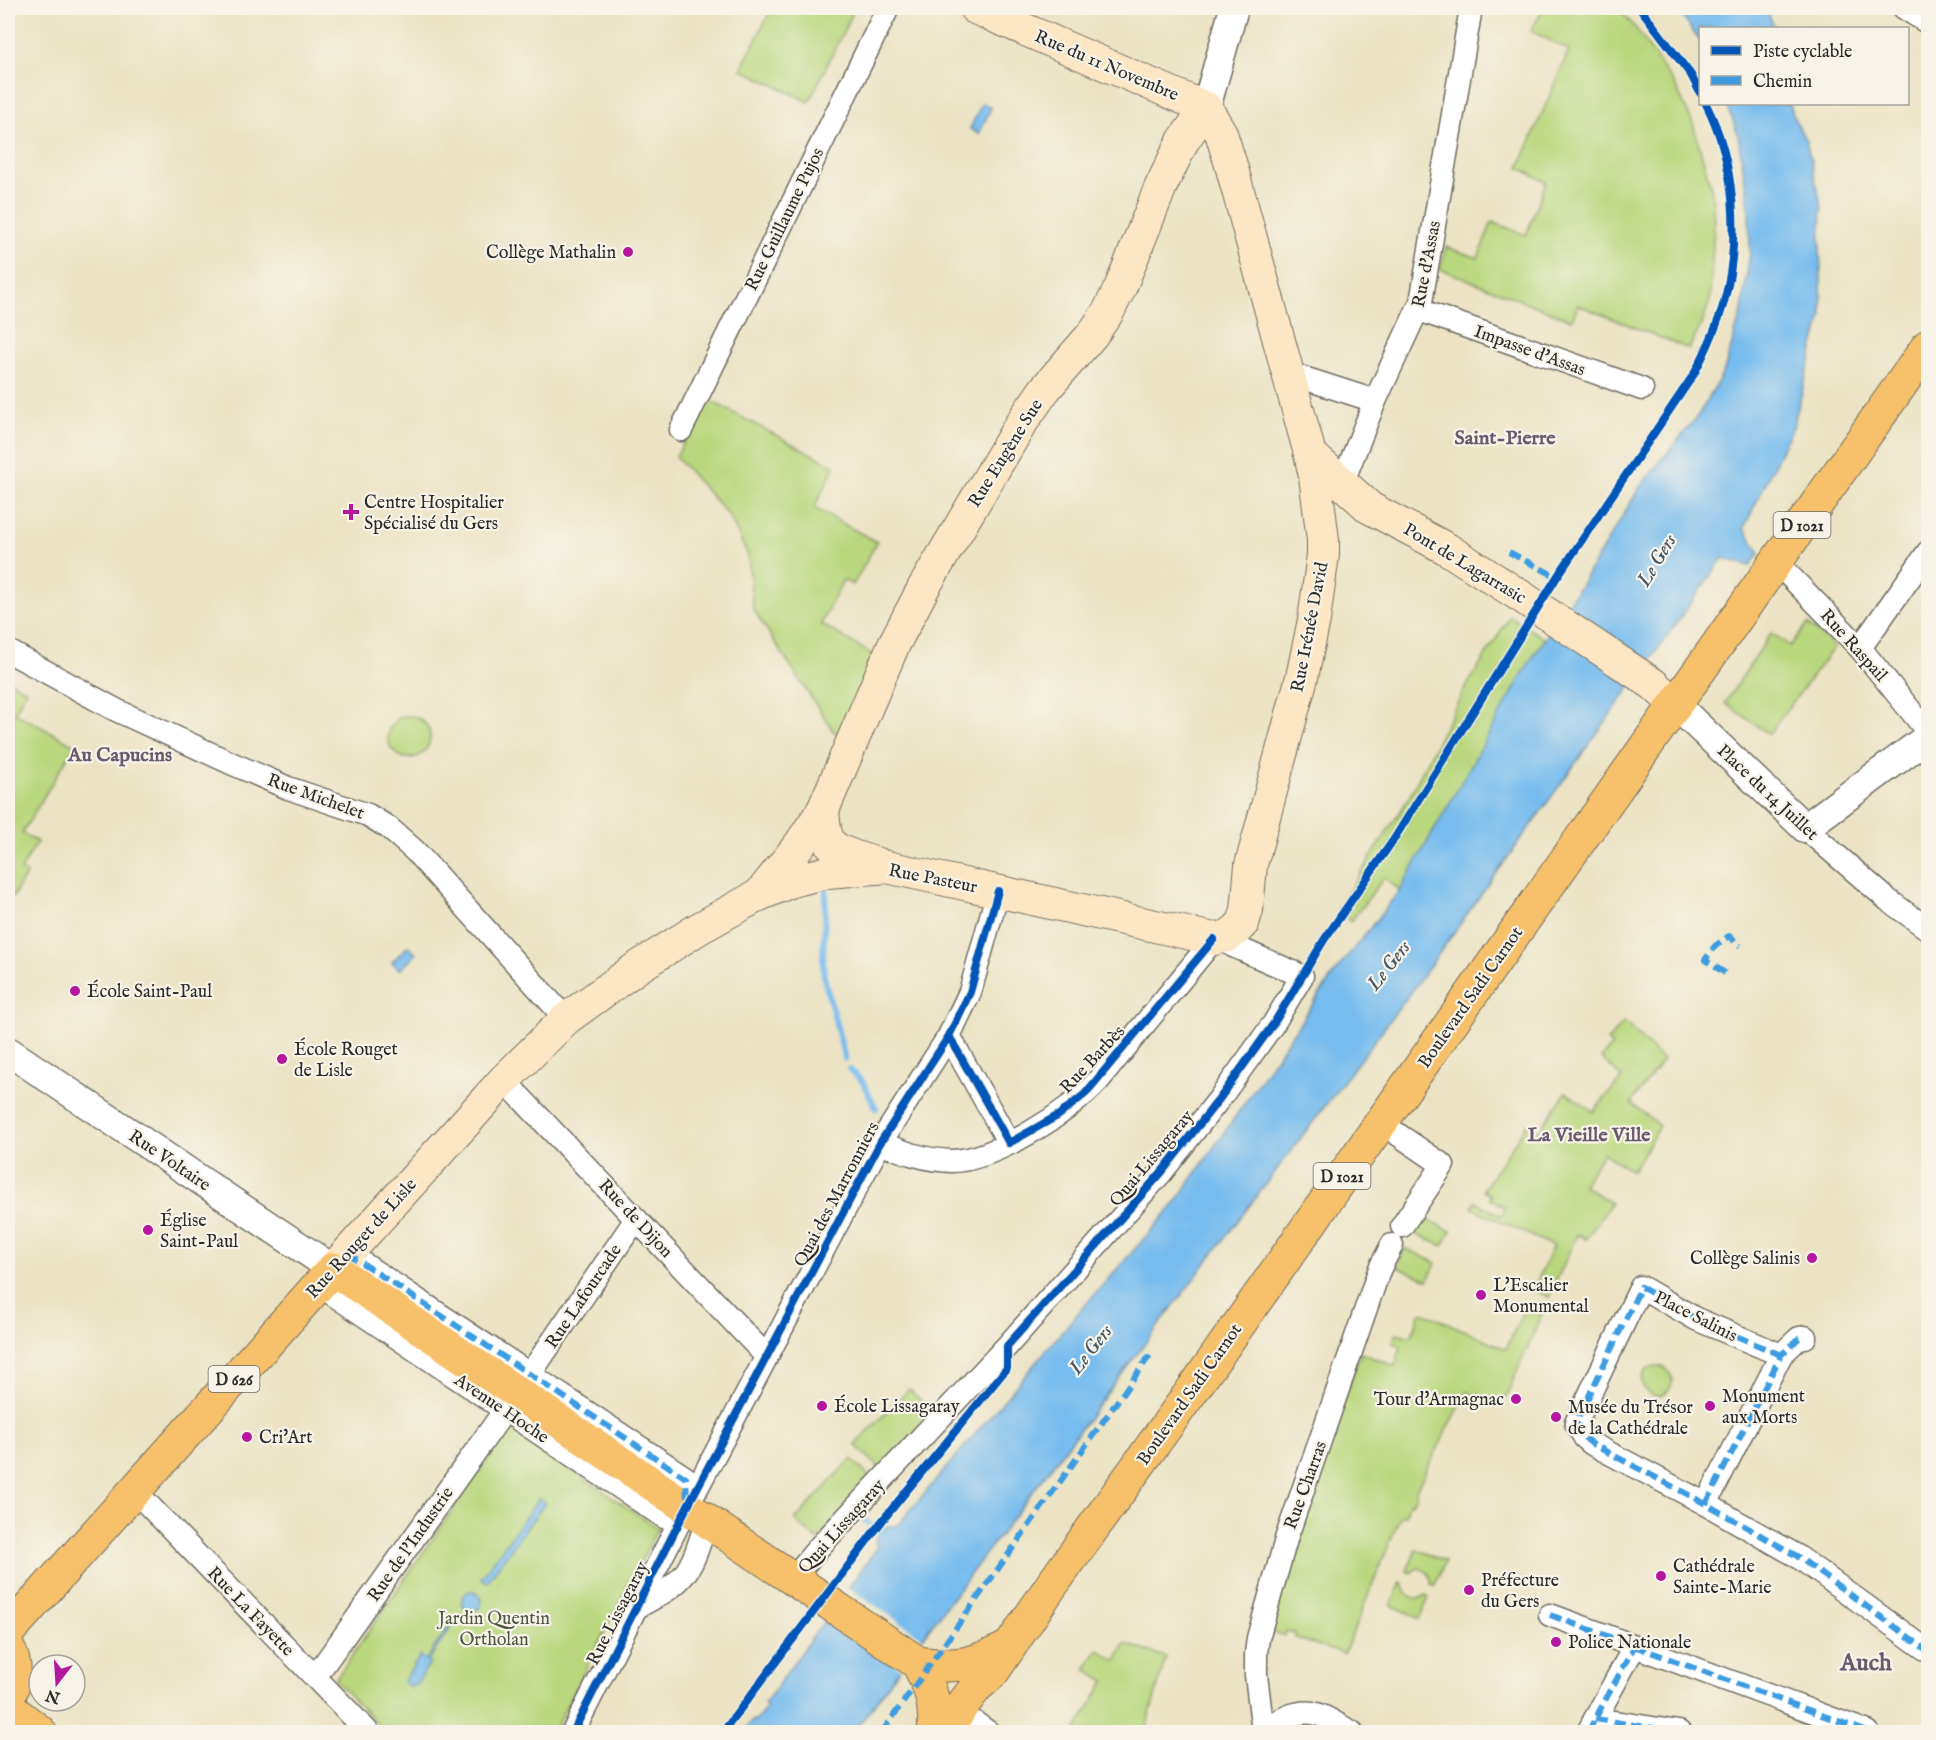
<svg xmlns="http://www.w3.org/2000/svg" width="1936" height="1740" viewBox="0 0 1936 1740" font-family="'IM FELL English',serif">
<rect width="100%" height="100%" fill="#f7f3e8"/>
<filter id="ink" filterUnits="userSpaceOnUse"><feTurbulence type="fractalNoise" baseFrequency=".0167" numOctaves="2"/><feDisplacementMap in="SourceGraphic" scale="12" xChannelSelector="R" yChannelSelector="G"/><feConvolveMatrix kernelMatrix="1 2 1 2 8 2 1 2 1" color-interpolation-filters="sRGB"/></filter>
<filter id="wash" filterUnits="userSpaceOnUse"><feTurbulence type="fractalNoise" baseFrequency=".008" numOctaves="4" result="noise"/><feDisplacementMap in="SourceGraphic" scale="24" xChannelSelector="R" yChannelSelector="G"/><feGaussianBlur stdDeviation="1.35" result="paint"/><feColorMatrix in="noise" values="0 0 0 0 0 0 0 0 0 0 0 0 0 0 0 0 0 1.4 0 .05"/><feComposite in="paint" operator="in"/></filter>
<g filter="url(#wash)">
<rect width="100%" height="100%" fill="#ebe3c3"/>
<g fill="#b9d77d" stroke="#728154" stroke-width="1.5">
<polygon points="772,8 855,8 809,102 741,69"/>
<polygon points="1544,8 1618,8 1637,30 1676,87 1693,124 1712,191 1714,225 1710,299 1704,319 1689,349 1578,305 1572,320 1440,269 1446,247 1478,258 1492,222 1526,235 1546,182 1519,168 1569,50 1531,31"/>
<polygon points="707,399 835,466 814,508 877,542 853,585 843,580 821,624 877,657 841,734 834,732 753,609 748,555 729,516 676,457"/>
<polygon points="1510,616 1544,639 1400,890 1384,878 1351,921 1338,909 1408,799 1463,692"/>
<polygon points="1808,624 1834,647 1769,734 1725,703 1771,633 1790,646"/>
<polygon points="8,680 26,690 15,713 75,745 22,833 37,842 21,870 27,873 13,897 8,894"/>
<circle cx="409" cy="737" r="21"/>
<polygon points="1624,1022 1663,1060 1631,1103 1660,1126 1632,1171 1603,1153 1583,1185 1611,1203 1586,1239 1577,1235 1549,1297 1533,1290 1553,1246 1472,1208 1475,1202 1502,1216 1505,1207 1489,1198 1491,1195 1483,1190 1527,1124 1539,1131 1566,1092 1593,1112 1622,1078 1601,1058 1612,1046 1607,1041"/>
<polygon points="1423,1217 1451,1231 1443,1246 1413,1233 1419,1220"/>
<polygon points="1405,1248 1436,1263 1428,1280 1397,1267"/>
<polygon points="1525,1307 1542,1314 1503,1403 1467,1392 1417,1488 1415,1492 1417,1494 1412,1503 1410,1502 1405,1516 1402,1515 1399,1520 1344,1654 1295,1638 1295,1633 1286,1631 1285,1636 1269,1631 1293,1537 1361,1353 1395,1366 1401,1346 1393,1343 1397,1333 1410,1337 1412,1335 1419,1315 1423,1312 1506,1349"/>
<circle cx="1657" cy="1381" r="15"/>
<polygon points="909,1389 936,1415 882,1470 855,1445"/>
<polygon points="509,1428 658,1528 553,1732 385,1732 335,1680"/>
<polygon points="851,1459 873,1480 817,1540 795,1520"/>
<path d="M1416,1549L1445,1561L1435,1585L1431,1584C1432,1575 1427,1570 1418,1568L1410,1573L1407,1571Z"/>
<path d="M1401,1582L1404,1585L1407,1594C1413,1598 1419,1601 1426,1595L1429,1597L1420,1619L1391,1605Z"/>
<polygon points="1125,1644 1166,1657 1145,1732 1075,1732 1105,1681 1085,1669 1098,1649 1116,1661"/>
</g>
<g fill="#77bcee" stroke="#51748c" stroke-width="1.5">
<polygon points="1676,8 1765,8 1775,28 1700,28 1700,41"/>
<polygon points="982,103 991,108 979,134 970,129"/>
<polygon points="1727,104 1790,104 1794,118 1806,141 1822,208 1820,245 1822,316 1793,426 1744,528 1760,553 1750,566 1723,558 1412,991 925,1634 854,1732 743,1732 753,1720 755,1722 767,1707 764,1704 877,1548 875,1540 886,1526 897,1526 1078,1313 1174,1205 1336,971 1400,890 1532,658 1582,583 1640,487 1699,414 1724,371 1742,310 1750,253 1749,208 1738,135"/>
<polygon points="408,946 416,954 400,970 392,962"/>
<polygon points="539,1498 545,1503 487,1582 481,1578"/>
<circle cx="472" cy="1601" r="10"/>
<polygon points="453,1620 455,1622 428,1661 430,1663 416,1685 413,1684 411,1688 403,1682 420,1656 426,1660"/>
</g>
<polygon fill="#ebe3c3" points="846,1586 925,1639 903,1670 824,1617"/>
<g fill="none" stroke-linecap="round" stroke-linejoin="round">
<g stroke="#77bcee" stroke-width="6">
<polyline points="826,891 823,960 824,977 845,1059"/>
<polyline points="849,1069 862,1081 876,1108"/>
<polyline points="865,1521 886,1537"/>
</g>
</g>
</g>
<g filter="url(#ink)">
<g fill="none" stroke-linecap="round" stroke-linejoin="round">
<g stroke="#6e6b60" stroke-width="25">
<g id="minor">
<polyline points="1904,8 1928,23"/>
<polyline points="1419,310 1642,389"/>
<polyline points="1288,373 1375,401"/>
<polyline points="681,430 888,8"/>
<polyline points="1342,484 1375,401 1421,302 1471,8"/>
<polyline points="1776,562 1860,648 1928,732"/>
<polyline points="1860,648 1928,552"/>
<polyline points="8,651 116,710 233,764 288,788 368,815 389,828 415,851 566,1019"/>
<polyline points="1805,828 1888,900 1928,929"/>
<polyline points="949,1036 1009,1143"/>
<polyline points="504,1080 766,1356"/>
<polyline points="1381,1123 1443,1165 1402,1226"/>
<path d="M880,1143C904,1152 924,1160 951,1161C994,1161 1069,1112 1098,1081L1214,939"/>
<polyline points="347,1253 686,1478 687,1505"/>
<polyline points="319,1285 664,1517 687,1507"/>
<polyline points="1781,1355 1696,1319 1641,1287 1576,1423 1585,1438 1592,1444 1706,1504 1797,1556 1928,1651"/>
<polyline points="530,1374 636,1219"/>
<polyline points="134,1490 368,1732"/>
<polyline points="1706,1504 1781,1355 1799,1338 1805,1337"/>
<polyline points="793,1578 819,1547 1007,1346 1161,1173 1220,1098 1274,1023 1302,976 1233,946 1222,938"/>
<path d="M637,1607C688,1581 690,1573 707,1520"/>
<polyline points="1550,1615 1868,1732"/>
<polyline points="315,1677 505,1410"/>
<polyline points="961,1707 967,1717 988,1732"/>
<polyline points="1595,1719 1679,1732"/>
<polyline points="573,1732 687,1507 880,1143 949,1036 970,992 998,891"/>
<polyline points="1263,1732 1256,1675 1256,1654 1258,1638 1287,1536 1380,1268 1392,1245"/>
<path d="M1263,1732C1277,1720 1298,1708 1317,1714C1329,1718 1341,1727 1352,1732"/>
<polyline points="1588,1732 1634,1647"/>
</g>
</g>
<g stroke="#6e6b60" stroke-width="31">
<g id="tertiary">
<polyline points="1206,108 1234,8"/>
<polyline points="1675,704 1805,828 1928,737"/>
<polyline points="8,1051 333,1269"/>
</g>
</g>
<g stroke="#6e6b60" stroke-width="34">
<g id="secondary">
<polyline points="975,8 1206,108"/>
<polyline points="1310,454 1370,508 1447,549 1522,597 1653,684 1675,704"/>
<path d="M823,810C824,821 824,834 830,843C838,853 866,860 878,864"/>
<polyline points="760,894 800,844 823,810 893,646 924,587 1022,422 1045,389 1092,335 1108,312 1121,286 1161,186 1183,141 1206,108"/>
<polyline points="333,1269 504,1080 566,1019 635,969 698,929 759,895 792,881 828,872 887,867 1214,939 1228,936 1236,930 1243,923 1247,910 1251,865 1302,677 1314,620 1323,555 1323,540 1315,476 1310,454 1231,165 1221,133 1206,108"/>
</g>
</g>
<g stroke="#6e6b60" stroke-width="35">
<g id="primary">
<path d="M8,1632L333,1269L918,1663C958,1668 973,1665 1009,1647"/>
<path d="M8,1648C17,1664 16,1683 8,1698"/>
<path d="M918,1663C930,1686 937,1706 934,1732"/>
<polyline points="8,1707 40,1732"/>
<polyline points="947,1732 961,1707 976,1687 992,1673 1051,1586 1199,1381 1928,346"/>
</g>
</g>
<use href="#minor" stroke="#fff" stroke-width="22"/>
<use href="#tertiary" stroke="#fff" stroke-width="28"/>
<use href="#secondary" stroke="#fce6c4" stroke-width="32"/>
<use href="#primary" stroke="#f7c06b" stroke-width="33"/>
<g stroke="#3d9ce1" stroke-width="6" stroke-dasharray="12 6" stroke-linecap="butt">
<polyline points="1509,552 1557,577"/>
<polyline points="1725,973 1705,960 1715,946 1729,936 1740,946"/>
<polyline points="347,1253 686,1478 687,1501"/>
<polyline points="1781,1355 1696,1319 1641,1287 1576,1423 1585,1438 1592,1444 1706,1504 1797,1556 1928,1651"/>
<polyline points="1706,1504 1781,1355 1799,1338 1805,1337"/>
<polyline points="1550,1615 1868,1732"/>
<polyline points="1595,1719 1679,1732"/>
<polyline points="882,1732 1153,1351"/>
<polyline points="1588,1732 1634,1647"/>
</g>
<g stroke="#f7f3e8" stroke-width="11">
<g id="cycleway">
<polyline points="1640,8 1691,75 1700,93"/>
<polyline points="949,1036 1009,1143 1059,1115 1085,1094 1214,939"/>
<polyline points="573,1732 687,1507 880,1143 949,1036 970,992 998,891"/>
<path d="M723,1732L882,1521L1007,1368V1346L1161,1173L1220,1098L1274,1023L1324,940L1394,839L1557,577L1694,374C1706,351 1717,327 1724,302C1741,239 1735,161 1706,104"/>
</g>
</g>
<use href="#cycleway" stroke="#0057b8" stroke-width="8"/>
</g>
</g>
<g fill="#b5179e" stroke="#f7f3e8" stroke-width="2">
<circle cx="628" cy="252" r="6"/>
<path d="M348 503h6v6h6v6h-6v6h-6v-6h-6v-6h6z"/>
<circle cx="75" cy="991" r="6"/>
<circle cx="282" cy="1059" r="6"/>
<circle cx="148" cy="1230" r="6"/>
<circle cx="1812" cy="1258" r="6"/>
<circle cx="1481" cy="1295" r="6"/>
<circle cx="1516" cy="1399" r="6"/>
<circle cx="822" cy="1406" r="6"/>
<circle cx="1710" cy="1406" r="6"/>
<circle cx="1556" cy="1417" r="6"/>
<circle cx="247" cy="1437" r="6"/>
<circle cx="1661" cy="1576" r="6"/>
<circle cx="1469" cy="1590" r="6"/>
<circle cx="1556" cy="1642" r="6"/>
</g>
<g text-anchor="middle" stroke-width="4.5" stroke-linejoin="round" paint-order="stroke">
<g fill="#f7f3e8" stroke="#686764" stroke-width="1.5">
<rect x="1773.5" y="512" width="57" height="26" rx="4.5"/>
<rect x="1313.5" y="1163" width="57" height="26" rx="4.5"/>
<rect x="208.5" y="1366" width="51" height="26" rx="4.5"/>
</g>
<g font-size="16" font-weight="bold" fill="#2b2b2b">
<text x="1802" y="531">D 1021</text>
<text x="1342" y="1182">D 1021</text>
<text x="234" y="1385">D 626</text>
</g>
<g font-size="18" fill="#2b2b2b" stroke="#f7f3e8">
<text transform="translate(1107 65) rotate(23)" y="6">Rue du 11 Novembre</text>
<text transform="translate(784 219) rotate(-64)" y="6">Rue Guillaume Pujos</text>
<text transform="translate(1426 264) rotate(-79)" y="6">Rue d'Assas</text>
<text transform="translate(1530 350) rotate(20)" y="6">Impasse d'Assas</text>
<text transform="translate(1005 453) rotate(-58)" y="6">Rue Eugène Sue</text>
<text transform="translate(1465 563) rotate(31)" y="6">Pont de Lagarrasic</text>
<text transform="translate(1309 627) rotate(-79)" y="6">Rue Irénée David</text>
<text transform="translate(1854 645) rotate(48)" y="6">Rue Raspail</text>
<text transform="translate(1768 792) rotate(43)" y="6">Place du 14 Juillet</text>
<text transform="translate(316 796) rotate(20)" y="6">Rue Michelet</text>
<text transform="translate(933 878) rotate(11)" y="6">Rue Pasteur</text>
<text transform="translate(1470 997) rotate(-55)" y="6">Boulevard Sadi Carnot</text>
<text transform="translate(1092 1059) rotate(-47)" y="6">Rue Barbès</text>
<text transform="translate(1151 1158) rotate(-50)" y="6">Quai Lissagaray</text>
<text transform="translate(170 1160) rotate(34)" y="6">Rue Voltaire</text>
<text transform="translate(836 1194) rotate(-62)" y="6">Quai des Marronniers</text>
<text transform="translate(636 1218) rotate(47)" y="6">Rue de Dijon</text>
<text transform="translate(361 1238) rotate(-48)" y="6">Rue Rouget de Lisle</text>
<text transform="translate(583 1296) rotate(-56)" y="6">Rue Lafourcade</text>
<text transform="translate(1696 1316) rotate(27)" y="6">Place Salinis</text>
<text transform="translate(1189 1394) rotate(-55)" y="6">Boulevard Sadi Carnot</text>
<text transform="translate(502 1408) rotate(34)" y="6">Avenue Hoche</text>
<text transform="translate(1305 1485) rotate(-70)" y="6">Rue Charras</text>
<text transform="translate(841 1526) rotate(-48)" y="6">Quai Lissagaray</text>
<text transform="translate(410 1544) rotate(-55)" y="6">Rue de l'Industrie</text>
<text transform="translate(251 1611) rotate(46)" y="6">Rue La Fayette</text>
<text transform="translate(617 1613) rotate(-63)" y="6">Rue Lissagaray</text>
</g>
<g font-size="18" fill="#2b2b2b" stroke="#f7f3e8" text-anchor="start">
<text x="616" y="258" text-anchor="end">Collège Mathalin</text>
<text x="364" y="508">Centre Hospitalier<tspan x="364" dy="21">Spécialisé du Gers</tspan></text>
<text x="87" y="997">École Saint-Paul</text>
<text x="294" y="1055">École Rouget<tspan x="294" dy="21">de Lisle</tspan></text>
<text x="160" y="1226">Église<tspan x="160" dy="21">Saint-Paul</tspan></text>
<text x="1800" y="1264" text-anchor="end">Collège Salinis</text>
<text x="1493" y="1291">L'Escalier<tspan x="1493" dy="21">Monumental</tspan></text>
<text x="1722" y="1402">Monument<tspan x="1722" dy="21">aux Morts</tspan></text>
<text x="1504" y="1405" text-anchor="end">Tour d'Armagnac</text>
<text x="834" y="1412">École Lissagaray</text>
<text x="1568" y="1413">Musée du Trésor<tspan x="1568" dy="21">de la Cathédrale</tspan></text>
<text x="259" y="1443">Cri'Art</text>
<text x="1673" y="1572">Cathédrale<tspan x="1673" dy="21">Sainte-Marie</tspan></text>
<text x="1481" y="1586">Préfecture<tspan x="1481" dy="21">du Gers</tspan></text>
<text x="1568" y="1648">Police Nationale</text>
</g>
<g font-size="18" fill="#4e5640" stroke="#f7f3e8">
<text x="494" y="1624">Jardin Quentin<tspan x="494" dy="21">Ortholan</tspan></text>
</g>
<g font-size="20" font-weight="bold" fill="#685b6d" stroke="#f7f3e8">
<text x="1505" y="444">Saint-Pierre</text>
<text x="120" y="761">Au Capucins</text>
<text x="1589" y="1141">La Vieille Ville</text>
</g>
<g font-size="20" font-style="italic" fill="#425666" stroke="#f7f3e8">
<text transform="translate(1656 560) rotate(-59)" y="7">Le Gers</text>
<text transform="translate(1388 965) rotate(-52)" y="7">Le Gers</text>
<text transform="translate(1090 1349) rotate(-52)" y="7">Le Gers</text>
</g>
<g font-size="24" font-weight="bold" fill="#685b6d" stroke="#f7f3e8">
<text x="1866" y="1670">Auch</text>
</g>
</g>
<rect width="1936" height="1740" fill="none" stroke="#f7f3e8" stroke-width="30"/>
<rect x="1699" y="27" width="210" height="78" fill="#f7f3e8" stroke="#a5a39c" stroke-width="1.5"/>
<rect x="1711" y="46" width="30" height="9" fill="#0057b8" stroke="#a5a39c" stroke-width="1.5"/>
<text x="1753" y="57" font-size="18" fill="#2b2b2b">Piste cyclable</text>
<rect x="1711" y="76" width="30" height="9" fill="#3d9ce1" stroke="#a5a39c" stroke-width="1.5"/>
<text x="1753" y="87" font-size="18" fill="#2b2b2b">Chemin</text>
<g transform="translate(57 1683) rotate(197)"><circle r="28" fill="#f7f3e8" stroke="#a5a39c" stroke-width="1.5"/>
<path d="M0-4.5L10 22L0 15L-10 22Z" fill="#b5179e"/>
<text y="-9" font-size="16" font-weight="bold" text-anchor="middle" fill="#2b2b2b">N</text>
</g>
</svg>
